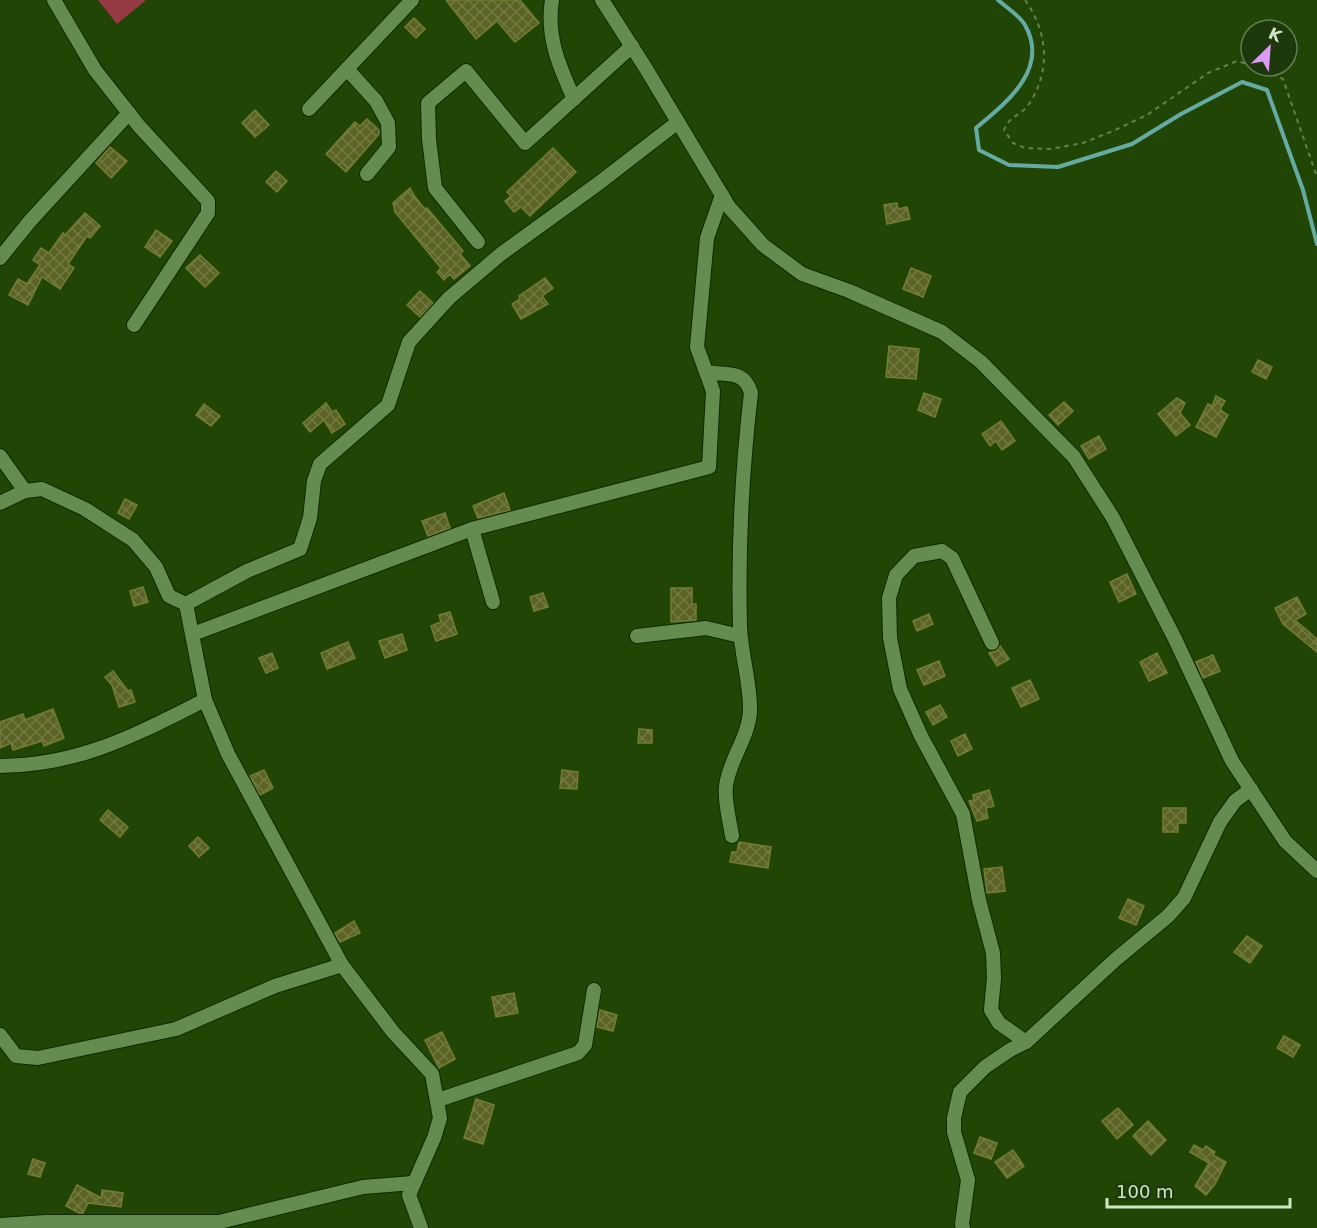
<svg xmlns="http://www.w3.org/2000/svg" width="1317" height="1228" viewBox="0 0 1317 1228" font-family="'DejaVu Sans',sans-serif">
<defs>
<pattern id="building-cross-hatch" width="8" height="8" patternUnits="userSpaceOnUse" patternTransform="scale(1.5)"><rect width="8" height="8" fill="#5b6324"/><path d="M0 0l8 8M0 8l8-8" fill="none" stroke="#727942"/></pattern>
</defs>
<rect width="100%" height="100%" fill="#214505"/>
<polygon fill="#953945" points="98,0 146,0 117,24"/>
<g fill="none" stroke-linecap="round" stroke-linejoin="round">
<path stroke="#64aca3" stroke-width="4" d="M998,0C1006,7 1020,16 1025,25C1050,69 1006,103 976,128L979,150L1009,165L1058,167L1132,144L1181,114L1242,82L1267,90L1303,190L1317,244"/>
</g>
<g fill="url(#building-cross-hatch)" stroke="#747d34" stroke-width="1.5">
<polygon points="446,0 520,0 539,23 515,42 497,21 476,39"/>
<polygon points="414,18 425,29 416,38 405,27"/>
<polygon points="255,110 269,125 255,137 242,123"/>
<polygon points="367,119 379,130 379,134 346,172 326,154 355,122 360,126"/>
<polygon points="110,147 127,161 111,178 96,163"/>
<polygon points="553,148 576,172 530,216 521,207 514,212 505,201 511,196 507,192"/>
<polygon points="276,171 287,181 277,192 266,182"/>
<polygon points="410,188 415,197 425,209 427,208 463,251 460,254 470,266 454,279 450,274 444,280 437,272 441,268 395,212 393,203"/>
<polygon points="897,203 898,209 907,207 910,219 887,224 884,205"/>
<polygon points="85,213 100,226 90,238 87,236 68,264 74,268 60,289 42,277 28,305 9,295 18,279 27,284 40,265 33,260 41,248 49,253 63,233 65,235"/>
<polygon points="156,230 172,241 160,257 145,247"/>
<polygon points="200,255 219,273 205,287 186,268"/>
<polygon points="911,268 931,276 923,297 903,289"/>
<polygon points="545,278 553,288 542,296 548,304 521,319 512,304 520,299 519,296"/>
<polygon points="420,291 433,303 420,317 407,305"/>
<polygon points="889,346 919,349 916,379 886,377"/>
<polygon points="1258,360 1272,367 1266,379 1252,372"/>
<polygon points="924,393 941,399 935,417 918,410"/>
<polygon points="1216,396 1225,401 1220,410 1228,415 1216,437 1196,427 1208,404 1212,406"/>
<polygon points="1177,398 1185,403 1180,413 1190,425 1176,436 1158,414"/>
<polygon points="1064,402 1073,411 1058,425 1049,415"/>
<polygon points="326,403 332,412 336,410 345,424 332,433 324,420 310,432 303,423"/>
<polygon points="204,404 220,416 211,426 196,415"/>
<polygon points="1001,421 1015,441 1002,450 996,441 990,446 982,434"/>
<polygon points="1099,436 1106,449 1089,459 1081,446"/>
<polygon points="504,493 510,510 478,518 473,506"/>
<polygon points="125,499 137,505 129,519 118,513"/>
<polygon points="445,513 450,528 428,536 422,521"/>
<polygon points="1127,574 1136,594 1119,602 1110,582"/>
<polygon points="143,587 148,602 134,606 130,591"/>
<polygon points="671,588 692,588 692,604 696,604 696,620 671,622"/>
<polygon points="543,593 548,607 534,611 530,597"/>
<polygon points="1297,597 1306,614 1295,620 1317,639 1317,652 1283,624 1275,608"/>
<polygon points="450,612 457,634 436,641 431,626 441,622 439,615"/>
<polygon points="929,614 933,624 917,631 913,621"/>
<polygon points="402,634 407,650 385,658 379,641"/>
<polygon points="348,642 355,658 327,669 321,653"/>
<polygon points="1000,646 1009,659 997,666 989,653 996,651"/>
<polygon points="272,653 278,668 266,673 259,658"/>
<polygon points="1157,653 1167,673 1149,681 1140,662"/>
<polygon points="1213,655 1220,671 1203,678 1196,662"/>
<polygon points="939,661 945,676 924,685 917,670"/>
<polygon points="113,671 128,691 131,690 135,702 119,707 112,685 105,677"/>
<polygon points="1030,680 1039,699 1021,707 1012,688"/>
<polygon points="940,705 947,717 933,725 926,712"/>
<polygon points="53,709 64,738 44,746 42,741 13,750 11,743 0,748 0,722 23,714 25,720"/>
<polygon points="639,729 652,730 652,743 638,743"/>
<polygon points="965,734 972,749 958,756 951,741"/>
<polygon points="264,770 273,788 260,795 250,776"/>
<polygon points="562,770 578,772 577,789 560,788"/>
<polygon points="989,790 994,806 986,808 988,818 977,821 969,801 974,800 973,795"/>
<polygon points="1163,808 1186,808 1186,823 1178,823 1178,832 1163,832"/>
<polygon points="108,810 128,827 120,837 100,820"/>
<polygon points="198,837 209,848 199,857 189,846"/>
<polygon points="739,842 771,847 768,868 730,862 732,852 737,852"/>
<polygon points="1002,867 1005,891 987,893 984,869"/>
<polygon points="1128,899 1144,906 1136,925 1119,918"/>
<polygon points="354,921 360,933 340,942 335,933"/>
<polygon points="1247,936 1262,946 1250,963 1234,952"/>
<polygon points="514,993 518,1013 496,1017 492,997"/>
<polygon points="600,1010 617,1015 613,1031 597,1027"/>
<polygon points="442,1032 455,1059 439,1068 425,1040"/>
<polygon points="1284,1036 1300,1045 1293,1057 1277,1048"/>
<polygon points="476,1099 494,1105 483,1144 464,1138"/>
<polygon points="1118,1108 1133,1125 1117,1139 1102,1121"/>
<polygon points="1148,1121 1166,1140 1151,1155 1133,1136"/>
<polygon points="980,1137 997,1143 991,1159 974,1153"/>
<polygon points="1194,1145 1203,1150 1206,1146 1215,1152 1213,1155 1226,1162 1215,1184 1206,1195 1195,1186 1209,1163 1190,1152"/>
<polygon points="1013,1150 1024,1166 1007,1178 995,1162"/>
<polygon points="33,1159 45,1163 40,1177 28,1174"/>
<polygon points="77,1185 101,1198 102,1190 123,1193 121,1207 88,1203 83,1213 79,1213 66,1206"/>
</g>
<g fill="none" stroke-linecap="round" stroke-linejoin="round">
<g stroke="#0e2900" stroke-width="16">
<g id="minor">
<polyline points="54,0 95,70 139,126 208,201 208,213 134,325"/>
<path d="M552,0C546,36 559,66 574,99"/>
<polyline points="602,0 645,67 729,207 763,245 802,274 849,291 942,332 981,362 1074,457 1113,518 1175,639 1232,761 1285,841 1317,871"/>
<polyline points="347,69 376,101 388,123 389,147 367,174"/>
<polyline points="309,109 412,0"/>
<polyline points="478,242 435,188 429,139 428,103 466,71 525,143 632,46"/>
<polyline points="0,258 30,221 129,113"/>
<path d="M706,372C727,376 744,369 751,393C742,470 738,549 740,626C741,656 751,683 750,712C748,739 729,760 726,786C724,800 730,822 732,836"/>
<polyline points="0,456 25,491"/>
<polyline points="0,503 25,491 42,489 85,509 133,540 156,567 169,596 186,604 205,700 228,754 342,965 393,1032 432,1074 440,1118 434,1138 409,1195 421,1228"/>
<polyline points="472,529 493,602"/>
<polyline points="186,604 247,571 300,549 310,518 314,481 320,464 388,405 409,342 449,298 501,254 599,183 678,122"/>
<polyline points="193,634 472,529 709,467 713,391 697,347 707,238 722,195"/>
<polyline points="637,636 706,628 740,636"/>
<polyline points="992,643 952,558 942,551 914,556 896,575 889,598 890,638 900,689 921,736 963,814 979,900 993,953 994,978 991,1010 999,1023 1026,1042"/>
<path d="M0,766C81,765 135,735 205,700"/>
<polyline points="0,1035 16,1056 38,1058 176,1029 275,986 342,965"/>
<polyline points="438,1100 578,1053 585,1045 594,990"/>
<polyline points="0,1225 46,1222 219,1222 363,1187 413,1183"/>
<polyline points="963,1228 962,1224 968,1180 954,1132 954,1118 960,1092 985,1067 1010,1050 1026,1042 1115,960 1168,916 1184,898 1220,822 1235,801 1251,789"/>
</g>
</g>
<g stroke="#64824e" stroke-width="2" stroke-dasharray="4.5 4.5" stroke-linecap="butt">
<path d="M1025,0C1048,32 1051,71 1029,104C1021,116 1010,115 1004,130L1013,143L1025,148L1050,149L1083,143L1113,131L1147,115L1208,73L1237,61L1251,65"/>
<polyline points="1256,66 1283,79 1317,177"/>
</g>
<use href="#minor" stroke="#648c4f" stroke-width="14"/>
</g>
<g transform="translate(1269 48) rotate(25)"><circle r="28" fill="#1d390b" stroke="#647e55" stroke-width="1.5"/>
<path d="M0-4.5L10 22L0 15L-10 22Z" fill="#da9af6"/>
<text y="-9" font-size="16" font-weight="bold" text-anchor="middle" fill="#cfe5c5">K</text>
</g>
<path d="M1107 1198v9h183v-9" fill="none" stroke="#cfe5c5" stroke-width="3"/>
<text x="1116" y="1198" font-size="18" fill="#cfe5c5" stroke="#1d390b" stroke-width="4.5" paint-order="stroke">100 m</text>
</svg>
